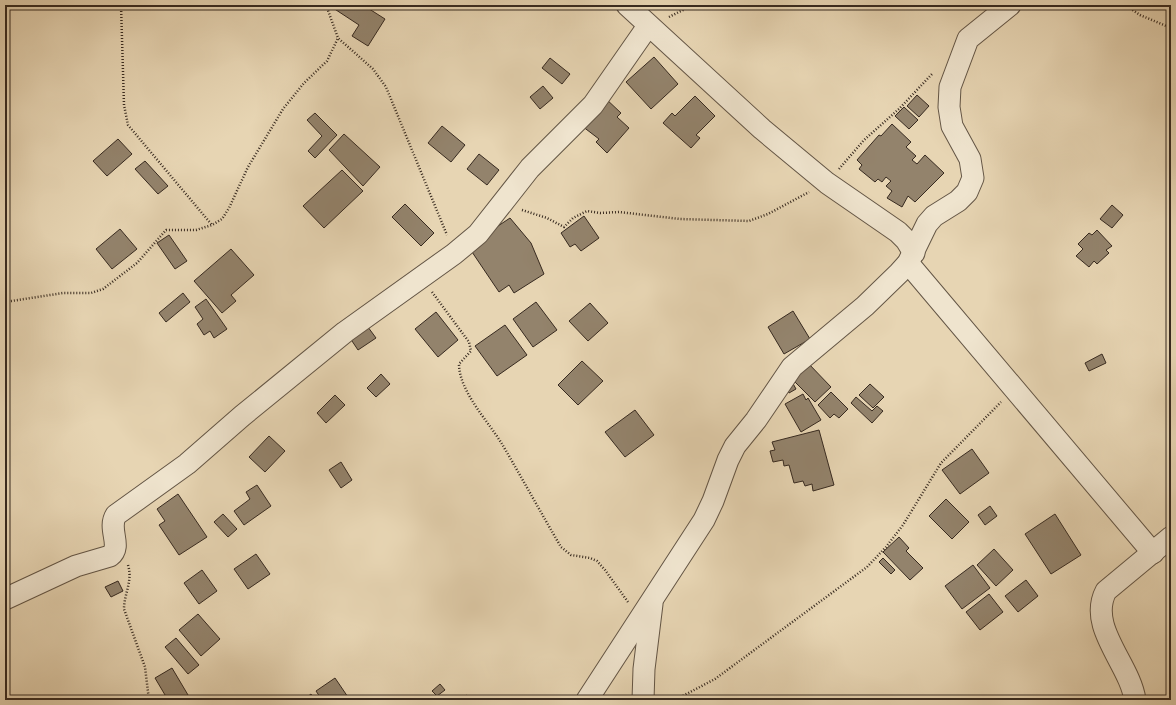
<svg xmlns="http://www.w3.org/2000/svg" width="1176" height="705" viewBox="0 0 1176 705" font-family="'IM FELL English',serif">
<rect width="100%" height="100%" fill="#e7d5b3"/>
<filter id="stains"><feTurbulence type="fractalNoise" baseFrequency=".005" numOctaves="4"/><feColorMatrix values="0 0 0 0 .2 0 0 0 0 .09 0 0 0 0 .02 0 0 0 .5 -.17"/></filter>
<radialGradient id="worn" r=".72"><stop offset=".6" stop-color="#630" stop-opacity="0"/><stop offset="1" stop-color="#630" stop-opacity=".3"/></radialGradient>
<g fill="#93836c" stroke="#372a20">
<polygon points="331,5 363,5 385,19 368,46 352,36 359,25 330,6"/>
<polygon points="654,57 678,84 651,109 626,82"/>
<polygon points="550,58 570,74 562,84 542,68"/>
<polygon points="543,86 553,98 540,109 530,97"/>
<polygon points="917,95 929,106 919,117 907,106"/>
<polygon points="695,96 715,116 696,135 700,138 691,148 663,123 672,113 675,116"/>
<polygon points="604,97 621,113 617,117 629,128 607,153 596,142 599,139 582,126"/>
<polygon points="904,107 918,120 909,129 895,116"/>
<polygon points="315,113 337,135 315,158 308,151 322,136 307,120"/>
<polygon points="892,124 911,142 906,147 916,156 912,160 917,164 925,155 944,173 915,202 908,196 902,207 887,198 892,191 886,186 891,181 886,177 882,182 878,179 875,182 859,169 862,165 857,160 879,135 881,136"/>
<polygon points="442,126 465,145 451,162 428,143"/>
<polygon points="344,134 380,167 363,186 329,150"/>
<polygon points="118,139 132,154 107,176 93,161"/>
<polygon points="479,154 499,170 487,185 467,169"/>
<polygon points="145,161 168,186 158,194 135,169"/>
<polygon points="342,170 363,191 324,228 303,206"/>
<polygon points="405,204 434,233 421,246 392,217"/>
<polygon points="1112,205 1123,215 1112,228 1100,219"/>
<polygon points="584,216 599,238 581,251 575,244 570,247 561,233"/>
<polygon points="510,218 531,243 544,274 514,293 509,285 499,292 468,246"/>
<polygon points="120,229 137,249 112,269 96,249"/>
<polygon points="1097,230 1112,246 1106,250 1109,253 1097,264 1094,261 1089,267 1076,256 1083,249 1078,244 1089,233 1092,235"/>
<polygon points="169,235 187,261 175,269 157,243"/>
<polygon points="231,249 254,275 231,295 236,301 222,313 194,281"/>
<polygon points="183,293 190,302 166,322 159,313"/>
<polygon points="206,299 227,329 214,338 210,331 204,335 197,324 203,319 195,307"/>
<polygon points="536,302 557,330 533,347 513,319"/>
<polygon points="590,303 608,323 588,341 569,321"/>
<polygon points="793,311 810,339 784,354 768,327"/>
<polygon points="436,312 458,340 438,357 415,329"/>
<polygon points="365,323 376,338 358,350 348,335"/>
<polygon points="505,325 527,355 497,376 475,346"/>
<polygon points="1102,354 1106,363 1089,371 1085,363"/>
<polygon points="582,361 603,381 578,405 558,385"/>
<polygon points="807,362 831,387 815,402 791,378"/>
<polygon points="381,374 390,384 376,397 367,388"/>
<polygon points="791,380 796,389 789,393 788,391 790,389 786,383"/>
<polygon points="870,384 884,397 873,408 859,395"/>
<polygon points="831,392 848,409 839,418 834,414 830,418 818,405"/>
<polygon points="803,394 806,400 808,398 821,420 801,432 785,404"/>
<polygon points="335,395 345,405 326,423 317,413"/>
<polygon points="856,397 872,411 877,406 883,411 872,423 851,403"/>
<polygon points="635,410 654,435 625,457 605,432"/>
<polygon points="819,430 834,485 813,491 812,484 805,486 803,481 794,483 789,465 784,466 783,460 773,462 770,451 775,450 772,442"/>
<polygon points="269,436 285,451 265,472 249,457"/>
<polygon points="972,449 989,473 960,494 942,470"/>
<polygon points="341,462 352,480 341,488 329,470"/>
<polygon points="257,485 271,506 244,525 234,511 250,499 246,492"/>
<polygon points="178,494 207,537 179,555 159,525 165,521 157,509"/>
<polygon points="946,499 969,522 952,539 929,516"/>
<polygon points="990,506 997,516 985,525 978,515"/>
<polygon points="223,514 237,529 228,537 214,522"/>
<polygon points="1055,514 1081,555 1051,574 1025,534"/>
<polygon points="899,537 909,548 906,551 923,568 910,580 883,552"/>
<polygon points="994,549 1013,570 996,586 977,565"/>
<polygon points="256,554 270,574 248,589 234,569"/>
<polygon points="883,558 895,570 891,574 879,562"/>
<polygon points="973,565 990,588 962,609 945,586"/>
<polygon points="202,570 217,591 199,604 184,583"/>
<polygon points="1026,580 1038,596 1018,612 1005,596"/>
<polygon points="118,581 123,591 111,597 105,587"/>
<polygon points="989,594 1003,612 980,630 966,612"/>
<polygon points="198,614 220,639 201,656 179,630"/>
<polygon points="176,638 199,665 188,674 165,647"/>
<polygon points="172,668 191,700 168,700 155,678"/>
<polygon points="335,678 350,700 322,700 316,691"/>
<polygon points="440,684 445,690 437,696 432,691"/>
<polygon points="311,694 315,700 303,700"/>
<polygon points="467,695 471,700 460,700"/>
<polygon points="520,696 524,700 515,700"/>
</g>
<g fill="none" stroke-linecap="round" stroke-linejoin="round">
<g stroke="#635545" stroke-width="23">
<g id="street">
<polyline points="627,5 762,129 827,183 898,232 906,240 914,253"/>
<polyline points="908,263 1153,553"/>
<path d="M5,599L76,566L110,556C123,546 107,529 116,515L187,464L242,416L345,332L454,254L478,234L530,168L593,105L648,26"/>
<polyline points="587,700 704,520 713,501 728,460 735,446 756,420 792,367 865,306 899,273 908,263 927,224 934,216 958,201 967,192 973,178 970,159 952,126 949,107 950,87 968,39 1010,5"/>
<polyline points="643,700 644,669 652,604"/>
<path d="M1135,700C1130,664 1087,627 1106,591L1171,537"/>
</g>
</g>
<g stroke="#372a20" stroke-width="2.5" stroke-dasharray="1 2" stroke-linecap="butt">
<polyline points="121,5 124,105 128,125 212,225"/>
<polyline points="326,5 338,38 373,69 386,87 447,235"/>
<polyline points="1125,5 1140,15 1171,28"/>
<polyline points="669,17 693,5"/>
<polyline points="839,169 864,140 899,109 932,74"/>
<polyline points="522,210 547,218 564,227 573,218 587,211 600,213 619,212 680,219 749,221 768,214 809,192"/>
<path d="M432,292L469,342L471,351L459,364C459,391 488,421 502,444C522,478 541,513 561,547L571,555L590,558L597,561L605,570L628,602"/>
<polyline points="5,302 63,293 91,293 103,289 137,263 166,230 196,230 212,225 222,219 229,208 248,167 283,109 304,83 327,61 338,38"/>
<path d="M128,565C133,581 124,594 124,609L145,667L149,700"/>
<polyline points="675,700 715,679 867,567 886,547 903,525 941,463 1001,402"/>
</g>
<use href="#street" stroke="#efe4ce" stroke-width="21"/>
</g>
<rect width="1176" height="705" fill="none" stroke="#e7d5b3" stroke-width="20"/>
<rect x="6" y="6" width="1164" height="693" fill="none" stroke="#372a20" stroke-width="2"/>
<rect x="10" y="10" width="1156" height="685" fill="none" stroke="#372a20"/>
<rect width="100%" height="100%" filter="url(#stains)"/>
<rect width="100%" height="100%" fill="url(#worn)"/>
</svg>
